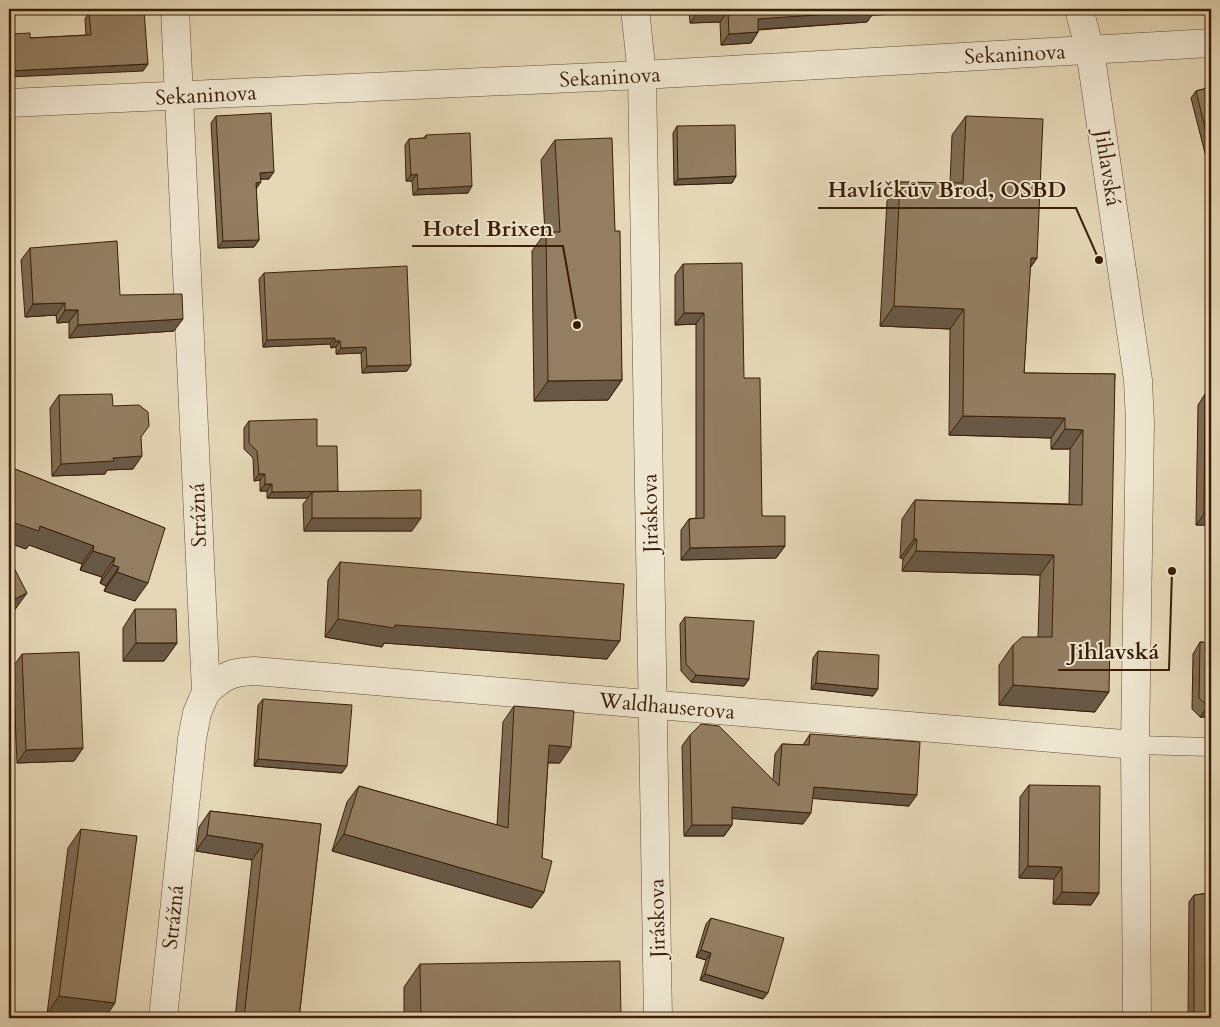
<svg xmlns="http://www.w3.org/2000/svg" width="1220" height="1027" viewBox="0 0 1220 1027" font-family="Cardo,serif">
<rect width="100%" height="100%" fill="#e5d8b7"/>
<filter id="stains"><feTurbulence type="fractalNoise" baseFrequency=".004" numOctaves="4"/><feColorMatrix values="0 0 0 0 .2 0 0 0 0 .09 0 0 0 0 .02 0 0 0 .5 -.17"/></filter>
<radialGradient id="worn" r=".72"><stop offset=".6" stop-color="#630" stop-opacity="0"/><stop offset="1" stop-color="#630" stop-opacity=".3"/></radialGradient>
<g fill="none" stroke-linecap="round" stroke-linejoin="round">
<g stroke="#664c32" stroke-width="19">
<polyline id="lane" points="1135,745 1211,747"/>
</g>
<g stroke="#664c32" stroke-width="29">
<g id="street">
<polyline points="635,9 642,75 658,1018"/>
<polyline points="1079,9 1090,50 1138,380 1140,423 1135,745 1137,1018"/>
<polyline points="9,103 642,75 1211,43"/>
<path d="M206,692C224,676 230,672 254,671L1135,745"/>
<polyline points="163,1018 192,739 197,713 206,692 175,9"/>
</g>
</g>
<use href="#lane" stroke="#eee6d0" stroke-width="18"/>
<use href="#street" stroke="#eee6d0" stroke-width="28"/>
</g>
<g fill="#7e6c54" stroke="#3b1d06">
<polygon points="294,9 382,9 294,13"/>
<polygon points="689,9 991,9 989,11 872,15 867,22 758,30 758,32 751,43 721,45 720,22 690,23"/>
<polygon points="89,12 143,71 30,38 86,35 85,19"/>
<polygon points="1211,87 1211,169 1209,169 1191,98 1196,91"/>
<polygon points="216,116 269,179 261,179 256,189 259,240 254,247 218,248 211,123"/>
<polygon points="966,116 1037,258 1030,268 1024,373 1115,374 1095,712 999,705 999,665 1013,645 1038,637 1040,575 902,571 903,559 900,558 902,519 915,500 1069,504 1070,449 1051,449 1051,438 949,435 950,329 880,326 887,201 900,182 950,183 952,135"/>
<polygon points="677,126 736,176 732,183 674,185 673,133"/>
<polygon points="426,135 468,193 413,195 412,181 406,181 405,145 409,139 424,138"/>
<polygon points="555,140 615,231 622,380 608,400 534,401 532,251 545,233 541,160"/>
<polygon points="30,248 120,295 174,331 69,338 69,322 57,323 56,315 25,317 21,260"/>
<polygon points="683,264 744,378 762,516 785,546 776,558 681,560 681,530 689,519 696,518 696,324 675,325 675,275"/>
<polygon points="264,273 407,371 362,373 361,353 336,354 336,347 331,348 330,344 263,347 259,279"/>
<polygon points="1205,394 1211,525 1196,525 1198,405"/>
<polygon points="59,395 113,406 141,439 133,469 107,470 105,474 52,476 50,408"/>
<polygon points="249,421 317,446 338,491 412,531 304,531 303,504 308,498 267,498 267,491 260,491 260,480 254,481 253,458 244,449 244,428"/>
<polygon points="15,469 165,528 135,601 104,591 106,586 100,583 102,577 80,570 82,564 29,545 26,549 9,543 9,478"/>
<polygon points="340,562 607,659 384,643 382,647 325,637 328,580"/>
<polygon points="135,609 177,643 164,661 123,661 123,628"/>
<polygon points="685,617 749,679 744,686 691,682 681,671 680,624"/>
<polygon points="1200,642 1211,643 1211,717 1200,717 1192,709 1193,654"/>
<polygon points="818,651 873,696 811,689 813,658"/>
<polygon points="22,654 83,748 74,761 17,763 13,667"/>
<polygon points="263,699 342,773 254,766 258,705"/>
<polygon points="514,706 560,763 548,763 542,858 544,892 532,908 332,851 347,802 359,786 497,825 503,722"/>
<polygon points="810,734 909,806 812,798 803,824 732,818 732,825 724,836 684,836 682,746 690,735 773,780 775,754 782,744 803,745"/>
<polygon points="1211,775 1211,1018 1188,1018 1189,902 1194,895 1210,893"/>
<polygon points="1029,785 1099,893 1091,905 1053,904 1054,879 1019,878 1020,797"/>
<polygon points="210,811 321,824 299,1018 235,1018 252,860 196,851 199,827"/>
<polygon points="81,829 105,1018 77,1018 47,1014 68,848"/>
<polygon points="711,918 763,999 700,980 706,960 696,957 706,924"/>
<polygon points="420,964 621,1018 404,1018 404,987"/>
</g>
<g fill="#675845" stroke="#3b1d06">
<polygon points="298,9 382,9 294,13"/>
<polygon points="871,9 991,9 989,11 872,15 867,22 750,30 758,19"/>
<polygon points="728,11 720,22 690,23 698,12"/>
<polygon points="758,32 751,43 721,45 729,34"/>
<polygon points="148,64 143,71 9,77 9,71"/>
<polygon points="274,172 269,179 256,179 260,173"/>
<polygon points="417,174 412,181 406,181 411,175"/>
<polygon points="736,176 732,183 674,185 678,179"/>
<polygon points="261,182 256,189 256,183"/>
<polygon points="472,186 468,193 413,195 418,189"/>
<polygon points="259,240 254,247 218,248 223,241"/>
<polygon points="1031,258 1037,258 1023,278"/>
<polygon points="65,303 56,315 25,317 33,304"/>
<polygon points="894,306 964,309 950,329 880,326"/>
<polygon points="65,310 78,310 69,322 57,323"/>
<polygon points="684,313 704,313 696,324 675,325"/>
<polygon points="183,319 174,331 69,338 78,325"/>
<polygon points="335,338 330,344 263,347 267,340"/>
<polygon points="335,341 340,341 336,347 331,348"/>
<polygon points="366,347 361,353 336,354 341,348"/>
<polygon points="411,365 407,371 362,373 367,366"/>
<polygon points="622,380 608,400 534,401 548,381"/>
<polygon points="963,416 1065,418 1051,438 949,435"/>
<polygon points="1065,429 1083,430 1070,449 1051,449"/>
<polygon points="142,456 133,469 107,470 105,474 52,476 61,464 113,458"/>
<polygon points="259,474 265,474 260,480 254,481"/>
<polygon points="265,484 272,484 267,491 260,491"/>
<polygon points="338,491 312,492 308,498 267,498 272,492"/>
<polygon points="1204,514 1211,514 1211,525 1196,525"/>
<polygon points="312,518 421,518 412,531 304,531"/>
<polygon points="9,521 40,526 94,546 82,564 29,545 26,549 9,543"/>
<polygon points="914,539 917,539 903,559 900,558"/>
<polygon points="785,546 776,558 681,560 690,548"/>
<polygon points="93,551 115,558 102,577 80,570"/>
<polygon points="916,551 1054,555 1040,575 902,571"/>
<polygon points="113,565 119,567 106,586 100,583"/>
<polygon points="117,572 148,583 135,601 104,591"/>
<polygon points="27,593 14,611 9,614 9,602"/>
<polygon points="338,619 620,641 607,659 384,643 382,647 325,637"/>
<polygon points="136,643 177,643 164,661 123,661"/>
<polygon points="696,675 749,679 744,686 691,682"/>
<polygon points="816,683 878,689 873,696 811,689"/>
<polygon points="1013,685 1109,692 1095,712 999,705"/>
<polygon points="1208,706 1211,706 1211,717 1200,717"/>
<polygon points="549,745 571,747 560,763 537,762"/>
<polygon points="83,748 74,761 17,763 26,750"/>
<polygon points="258,759 347,766 342,773 254,766"/>
<polygon points="814,787 917,795 909,806 806,798"/>
<polygon points="732,807 811,813 803,824 724,818"/>
<polygon points="692,825 732,825 724,836 684,836"/>
<polygon points="344,834 544,892 532,908 332,851"/>
<polygon points="207,835 263,844 252,860 196,851"/>
<polygon points="1028,866 1062,867 1054,879 1019,878"/>
<polygon points="1062,892 1099,893 1091,905 1053,904"/>
<polygon points="701,950 711,953 706,960 696,957"/>
<polygon points="705,974 768,993 763,999 700,980"/>
<polygon points="59,996 115,1003 105,1018 77,1018 47,1014"/>
</g>
<g fill="#937e62" stroke="#3b1d06">
<polygon points="698,9 875,9 875,11 758,19 758,32 729,34 728,11 698,12"/>
<polygon points="144,10 148,64 9,71 9,34 30,33 30,38 91,35 89,12"/>
<polygon points="1211,87 1211,152 1196,91"/>
<polygon points="271,113 274,172 260,173 261,182 256,183 259,240 223,241 216,116"/>
<polygon points="966,116 1043,119 1037,258 1031,258 1024,373 1115,374 1109,692 1013,685 1013,645 1022,637 1052,637 1054,555 916,551 917,539 914,539 915,500 1082,505 1083,430 1065,429 1065,418 963,416 964,309 894,306 900,182 963,183"/>
<polygon points="735,125 736,176 678,179 677,126"/>
<polygon points="470,133 472,186 418,189 417,174 411,175 409,139 426,138 426,135"/>
<polygon points="612,138 615,231 620,231 622,380 548,381 546,232 560,232 555,140"/>
<polygon points="117,241 120,295 182,294 183,319 78,325 78,310 65,310 65,303 33,304 30,248"/>
<polygon points="742,263 744,378 760,378 762,516 785,516 785,546 690,548 689,519 704,518 704,313 684,313 683,264"/>
<polygon points="407,266 411,365 367,366 366,347 341,348 340,341 335,341 335,338 267,340 264,273"/>
<polygon points="112,394 113,406 139,405 148,412 149,426 141,437 142,456 113,458 114,461 61,464 59,395"/>
<polygon points="1205,394 1211,394 1211,514 1204,514"/>
<polygon points="317,419 317,446 337,446 338,491 272,492 272,484 265,484 265,474 259,474 257,451 249,443 249,421"/>
<polygon points="15,469 165,528 148,583 117,572 119,567 113,565 115,558 93,551 94,546 40,526 39,531 9,521 9,485"/>
<polygon points="421,490 421,518 312,518 312,492"/>
<polygon points="9,558 27,593 9,602"/>
<polygon points="340,562 624,584 620,641 395,625 394,628 338,619"/>
<polygon points="135,609 176,609 177,643 136,643"/>
<polygon points="685,617 754,621 749,679 696,675 686,664"/>
<polygon points="1200,642 1211,643 1211,706 1208,706 1199,698"/>
<polygon points="818,651 879,655 878,689 816,683"/>
<polygon points="79,652 83,748 26,750 22,654"/>
<polygon points="263,699 352,705 347,766 258,759"/>
<polygon points="514,706 574,711 571,747 549,745 542,858 552,861 544,892 344,834 359,786 508,828"/>
<polygon points="701,724 719,726 779,786 782,744 809,745 810,734 920,742 917,795 814,787 811,813 732,807 732,825 692,825 690,735"/>
<polygon points="1029,785 1100,786 1099,893 1062,892 1062,867 1028,866"/>
<polygon points="210,811 321,824 299,1018 244,1018 263,844 207,835"/>
<polygon points="81,829 137,836 115,1003 59,996"/>
<polygon points="1211,893 1211,1018 1194,1018 1194,895"/>
<polygon points="711,918 784,938 768,993 705,974 711,953 701,950"/>
<polygon points="620,961 621,1018 421,1018 420,964"/>
</g>
<g text-anchor="middle" stroke-width="4" stroke-linejoin="round" paint-order="stroke">
<g font-size="21" fill="#3b1d06" stroke="#eee6d0">
<text transform="translate(1015 54) rotate(-3)" y="7">Sekaninova</text>
<text transform="translate(610 77) rotate(-3)" y="7">Sekaninova</text>
<text transform="translate(206 95) rotate(-3)" y="7">Sekaninova</text>
<text transform="translate(1108 168) rotate(81)" y="7">Jihlavská</text>
<text transform="translate(650 513) rotate(-91)" y="7">Jiráskova</text>
<text transform="translate(198 515) rotate(-92)" y="7">Strážná</text>
<text transform="translate(667 706) rotate(5)" y="7">Waldhauserova</text>
<text transform="translate(173 917) rotate(-84)" y="7">Strážná</text>
<text transform="translate(657 918) rotate(-91)" y="7">Jiráskova</text>
</g>
</g>
<path fill="none" stroke="#3b1d06" stroke-width="2" d="M1099 260L1076 208H818M577 325L563 246H412M1172 571L1169 670H1058"/>
<g fill="#3b1d06" stroke="#eee6d0" stroke-width="2">
<circle cx="1099" cy="260" r="5"/>
<circle cx="577" cy="325" r="5"/>
<circle cx="1172" cy="571" r="5"/>
</g>
<g font-size="22" text-anchor="middle" font-weight="bold" fill="#3b1d06" stroke="#eee6d0" stroke-width="4" stroke-linejoin="round" paint-order="stroke">
<text x="947" y="197">Havlíčkův Brod, OSBD</text>
<text x="488" y="236">Hotel Brixen</text>
<text x="1114" y="659">Jihlavská</text>
</g>
<rect width="1220" height="1027" fill="none" stroke="#e5d8b7" stroke-width="30"/>
<rect x="10" y="10" width="1200" height="1007" fill="none" stroke="#3b1d06" stroke-width="2.5"/>
<rect x="15" y="15" width="1190" height="997" fill="none" stroke="#3b1d06"/>
<rect width="100%" height="100%" filter="url(#stains)"/>
<rect width="100%" height="100%" fill="url(#worn)"/>
</svg>
